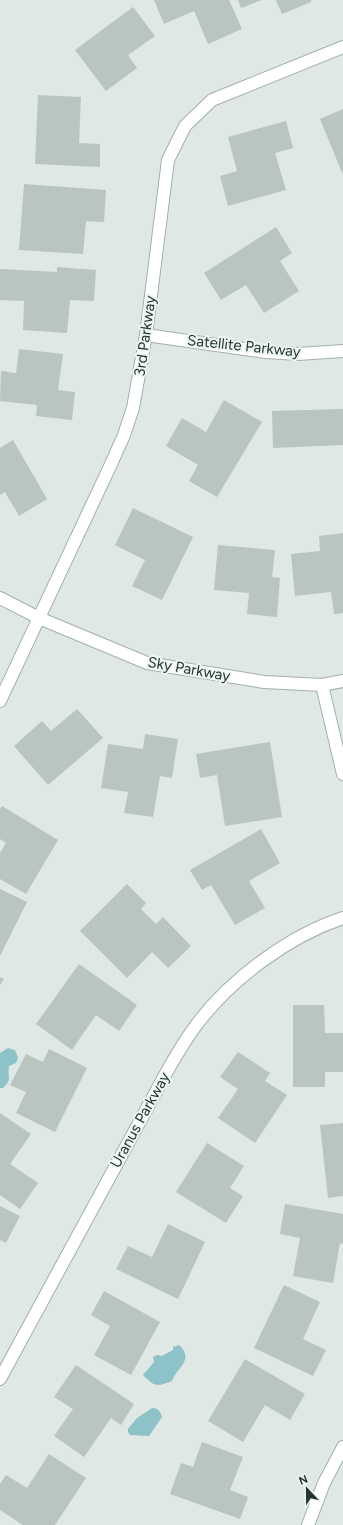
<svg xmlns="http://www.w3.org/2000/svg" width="343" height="1525" viewBox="0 0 343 1525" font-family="Figtree,sans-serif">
<rect width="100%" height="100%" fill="#dfe8e4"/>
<g fill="#8dc2c8">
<path d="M8,1048L15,1050L18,1058L16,1063L9,1066C7,1077 13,1079 3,1088H0V1053Z"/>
<path d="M179,1345C195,1360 177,1367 172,1381C156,1387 155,1387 143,1375L154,1362L153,1357L157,1355L162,1356L173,1350V1347Z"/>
<path d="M152,1408C158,1408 160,1411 162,1417L149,1436L130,1435L128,1432V1429L137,1418Z"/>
</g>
<g fill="#b8c6bf">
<polygon points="154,0 229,0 242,29 208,44 194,11 164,24"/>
<polygon points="238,0 262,0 241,8"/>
<polygon points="276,0 311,0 311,2 282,14"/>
<polygon points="133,7 155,36 128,55 137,68 106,91 75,50"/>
<polygon points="38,95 81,97 79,143 100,144 100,167 35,164"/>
<polygon points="343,109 343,175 320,119"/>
<polygon points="286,121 293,148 275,153 286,190 228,206 220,176 237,171 228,137"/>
<polygon points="24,184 106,190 104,222 86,221 83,254 19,250"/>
<polygon points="276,227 292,253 280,261 299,291 264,313 246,285 221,300 204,273"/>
<polygon points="57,267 96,270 94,301 70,300 67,333 23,330 24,301 0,300 0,269 57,272"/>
<polygon points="19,349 63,354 58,390 75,392 72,420 36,416 37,405 0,401 1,371 16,373"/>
<polygon points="224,400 262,422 217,497 189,481 198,465 166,446 182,418 206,432"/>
<polygon points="343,409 343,445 273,448 272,411"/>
<polygon points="13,440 47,499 19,516 5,492 0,495 0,448"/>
<polygon points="133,508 193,537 162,600 132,586 145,560 115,545"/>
<polygon points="343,533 343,613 334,614 331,592 295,596 291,554 320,551 319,536"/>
<polygon points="218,545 275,550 272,577 280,578 277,617 247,614 249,593 214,590"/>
<polygon points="77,709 103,738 48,785 14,746 42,721 51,731"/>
<polygon points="145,734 178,739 172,778 160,776 153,817 124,813 128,792 101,788 108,744 143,749"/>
<polygon points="270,742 282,817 225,826 217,775 200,778 196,754"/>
<polygon points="2,806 58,840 26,894 0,879 0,853 6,843 0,839 0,809"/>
<polygon points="261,829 280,863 249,881 265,908 235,925 211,885 202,890 190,870"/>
<polygon points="127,884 146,903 141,909 156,924 163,917 191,946 168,968 152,952 127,978 80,931"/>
<polygon points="0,889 27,902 0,956"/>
<polygon points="79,964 137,1005 119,1031 96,1015 72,1050 36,1024"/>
<polygon points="0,977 4,979 0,985"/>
<polygon points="293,1005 324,1005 325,1033 343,1033 343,1072 325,1072 325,1087 293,1087"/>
<polygon points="49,1049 87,1068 55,1132 16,1113 26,1092 10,1085 26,1054 43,1062"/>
<polygon points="238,1052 270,1073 265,1081 287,1095 255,1143 218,1118 238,1089 220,1077"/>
<polygon points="0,1113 31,1134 10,1164 38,1183 20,1209 0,1195"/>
<polygon points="343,1123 343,1196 328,1198 320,1125"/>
<polygon points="207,1143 244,1166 230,1188 243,1196 226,1223 176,1192"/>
<polygon points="285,1204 343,1214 343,1244 340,1243 333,1283 293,1276 300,1238 280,1234"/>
<polygon points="0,1206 20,1216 6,1243 0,1240"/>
<polygon points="168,1224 205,1242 178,1299 116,1269 128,1246 152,1257"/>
<polygon points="284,1285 320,1302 303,1339 326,1350 313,1376 254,1348"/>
<polygon points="104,1291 160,1322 131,1375 94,1355 110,1326 91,1315"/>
<polygon points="245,1359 305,1394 290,1420 265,1405 243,1442 208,1421"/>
<polygon points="76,1365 134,1404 121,1425 111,1418 84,1457 54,1436 73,1409 54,1397"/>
<polygon points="202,1442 243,1457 230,1490 248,1497 240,1519 170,1494 181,1463 193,1467"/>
<polygon points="49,1454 86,1478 55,1525 23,1525 0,1510 0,1484 6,1475 27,1488"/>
</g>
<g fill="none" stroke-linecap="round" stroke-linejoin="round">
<g stroke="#a3afaa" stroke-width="14">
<g id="minor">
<polyline points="146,335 266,352 298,354 343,351"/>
<polyline points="322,685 343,774"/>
<polyline points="0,701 112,462 124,435 133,408 146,335 168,160 185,126 212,100 343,47"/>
<path d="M0,1379L165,1075C175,1057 185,1040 197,1024C232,978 289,936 343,918"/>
<polyline points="308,1525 324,1483 343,1447"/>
</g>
</g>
<g stroke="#a3afaa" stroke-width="14">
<polyline id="tertiary" points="0,598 39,618 147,663 264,682 322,685 343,681"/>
</g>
<use href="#minor" stroke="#fff" stroke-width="12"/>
<use href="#tertiary" stroke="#fff" stroke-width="12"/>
</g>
<g text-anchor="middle" stroke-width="4" stroke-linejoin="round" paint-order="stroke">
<g font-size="15" fill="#223630" stroke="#eff6f2">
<text transform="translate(145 336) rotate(-82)" y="5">3rd Parkway</text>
<text transform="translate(244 346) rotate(6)" y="5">Satellite Parkway</text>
<text transform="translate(189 669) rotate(10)" y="5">Sky Parkway</text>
<text transform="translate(140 1120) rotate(-61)" y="5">Uranus Parkway</text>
</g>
</g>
<g transform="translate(307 1489) rotate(338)" stroke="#eff6f2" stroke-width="3" paint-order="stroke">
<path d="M0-3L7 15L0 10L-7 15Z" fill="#223630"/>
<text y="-6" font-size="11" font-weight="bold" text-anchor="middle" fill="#223630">N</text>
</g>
</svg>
